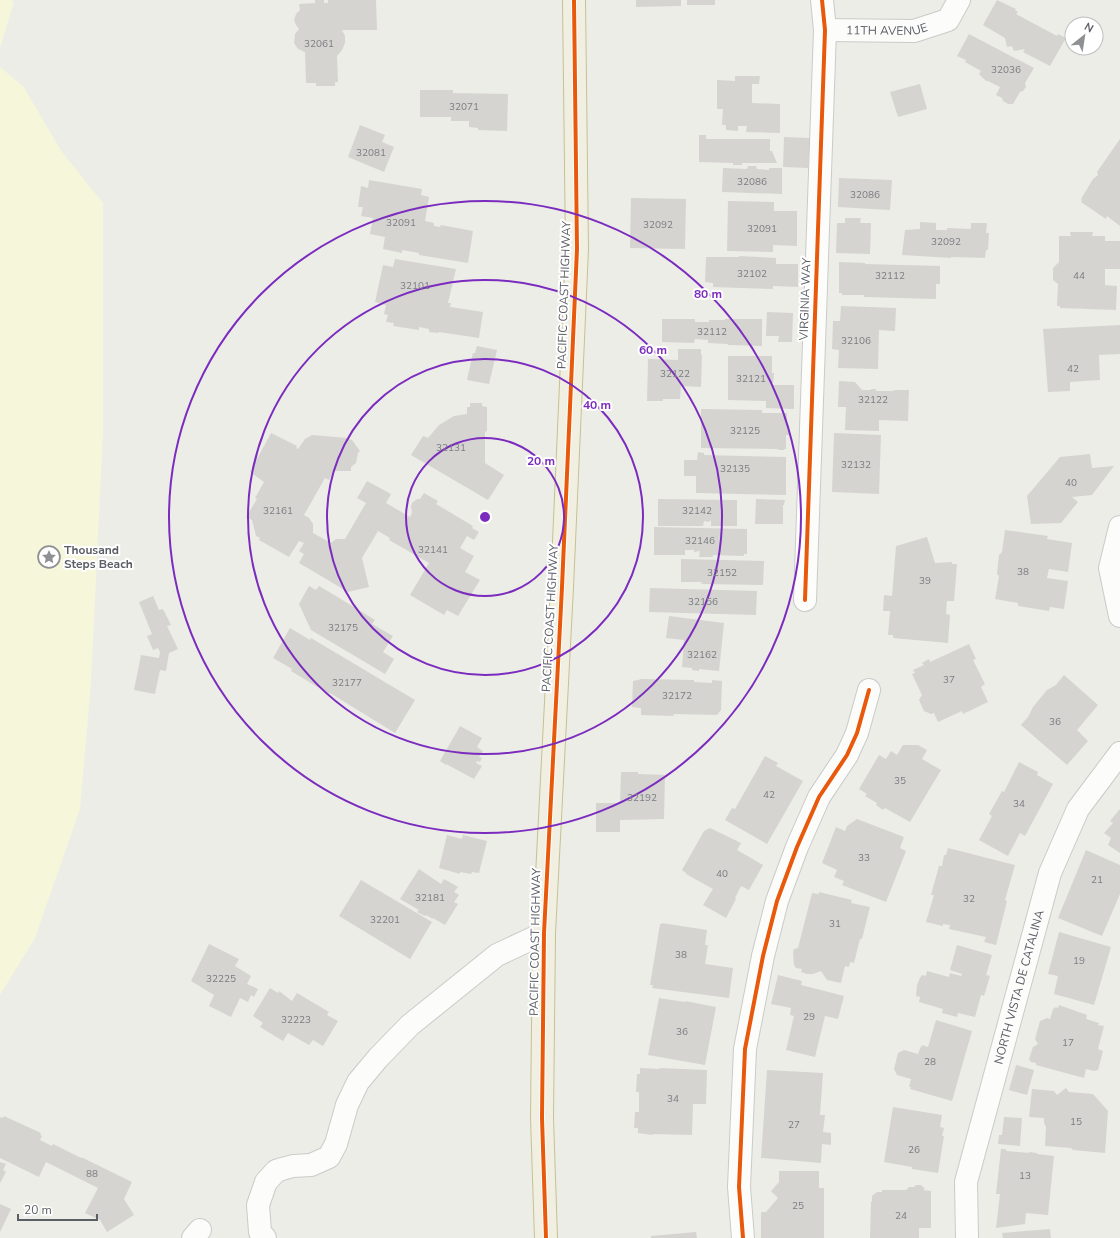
<svg xmlns="http://www.w3.org/2000/svg" width="1120" height="1238" viewBox="0 0 1120 1238" font-family="'Nunito Sans',sans-serif">
<rect width="100%" height="100%" fill="#edede7"/>
<g fill="#f6f6db">
<polygon points="0,0 12,0 14,2 0,48"/>
<polygon points="0,67 23,86 62,152 103,203 103,432 91,683 80,809 35,938 0,995"/>
</g>
<g fill="#d5d4d1">
<polygon points="315,0 324,0 324,3 328,3 328,0 376,0 377,30 342,30 345,36 345,43 342,50 337,56 338,82 335,82 335,86 316,86 316,83 306,83 305,52 298,49 294,43 295,34 299,29 296,25 294,20 296,14 300,10 299,4 315,3"/>
<polygon points="636,0 681,0 681,6 636,7"/>
<rect x="687" y="0" width="28" height="5"/>
<polygon points="997,0 1016,9 1015,10 1018,12 1016,14 1057,36 1058,34 1066,38 1050,66 1023,52 1025,49 1014,51 1012,46 1007,47 1005,38 983,25"/>
<polygon points="969,34 1034,68 1025,83 1026,87 1023,91 1020,92 1013,104 1008,104 1003,101 1002,98 996,95 1000,87 988,81 986,81 979,74 981,71 965,62 966,60 957,56"/>
<polygon points="735,76 760,76 759,84 752,84 752,103 780,104 780,133 746,132 747,126 738,126 738,131 726,130 726,125 722,125 723,109 717,109 717,80 735,81"/>
<polygon points="920,84 927,109 898,117 890,92"/>
<polygon points="420,90 453,90 453,93 508,94 507,131 478,130 478,128 469,127 469,121 451,121 451,117 420,117"/>
<polygon points="360,125 385,135 382,142 394,147 384,172 348,157"/>
<polygon points="699,135 706,135 706,139 770,139 770,151 772,151 777,163 742,163 742,165 733,165 733,163 699,162"/>
<polygon points="784,137 810,138 808,168 783,167"/>
<polygon points="1120,139 1120,226 1107,216 1106,219 1081,202 1082,200 1081,199 1093,179 1098,175 1097,172"/>
<polygon points="748,166 756,166 757,169 769,170 769,168 782,168 782,194 722,192 723,168 747,169"/>
<polygon points="839,178 892,180 890,210 838,207"/>
<polygon points="369,180 422,189 421,195 429,197 425,221 434,223 434,226 440,227 441,225 473,231 468,263 419,255 419,253 402,250 402,253 383,249 385,237 370,234 373,218 361,216 363,207 358,207 361,186 368,188"/>
<polygon points="631,198 686,199 685,249 630,248"/>
<polygon points="728,201 774,202 774,211 797,211 797,246 773,245 773,252 727,251"/>
<polygon points="845,218 861,218 860,223 871,223 870,254 836,253 837,223 845,223"/>
<polygon points="920,222 936,223 936,230 947,230 947,228 971,229 971,223 987,223 986,233 989,233 988,250 986,250 985,258 951,257 951,258 902,255 905,230 920,229"/>
<polygon points="1070,232 1093,232 1092,236 1105,236 1105,241 1120,241 1120,269 1105,269 1105,285 1117,286 1116,310 1060,308 1060,306 1057,306 1058,284 1053,280 1053,268 1059,262 1059,236 1071,236"/>
<polygon points="739,256 776,258 776,264 798,264 798,287 773,286 773,289 713,287 713,283 705,282 706,257 739,257"/>
<polygon points="395,259 456,269 448,303 451,303 450,307 483,312 479,338 439,332 438,333 429,332 429,329 419,327 419,330 393,326 394,323 386,322 388,315 384,314 386,305 375,302 383,265 393,267"/>
<polygon points="839,262 865,263 865,264 940,266 940,284 936,284 936,299 864,297 864,295 842,295 842,293 839,293"/>
<polygon points="841,306 896,308 895,331 879,330 878,369 838,368 839,350 832,349 833,321 840,321"/>
<polygon points="767,312 793,313 792,342 778,342 779,336 766,336"/>
<polygon points="662,319 695,319 695,322 709,322 709,320 725,320 725,319 762,319 762,346 728,345 728,344 708,343 708,340 695,339 694,343 662,342"/>
<polygon points="1120,325 1120,354 1099,355 1100,380 1070,382 1070,391 1048,392 1043,329"/>
<polygon points="477,346 497,350 489,384 467,380 473,353 475,353"/>
<polygon points="678,349 701,349 701,355 702,354 701,387 681,386 680,399 663,399 663,401 647,401 648,359 678,360"/>
<polygon points="728,356 772,356 772,373 774,373 773,383 772,383 772,385 794,385 794,409 766,408 766,401 728,400"/>
<polygon points="839,381 855,382 862,390 871,390 871,389 876,389 876,391 894,391 894,390 909,390 908,421 879,420 879,431 845,430 846,407 838,407"/>
<polygon points="470,403 482,403 482,406 487,407 487,431 485,432 485,463 504,475 488,500 411,455 423,436 428,438 439,425 454,416 467,414 467,407 470,407"/>
<polygon points="701,409 762,410 762,413 787,413 787,425 789,425 789,435 786,435 786,449 784,449 784,450 778,450 778,449 701,448"/>
<polygon points="271,433 297,446 296,448 298,449 305,439 312,435 347,438 352,440 360,451 358,453 356,463 351,467 351,471 335,471 329,480 325,478 304,515 309,518 313,524 313,533 331,543 336,539 345,539 366,503 357,498 367,481 391,494 386,503 410,517 412,513 411,506 412,503 417,499 420,499 424,493 438,501 436,504 473,526 472,528 479,532 474,540 467,536 460,548 474,556 465,572 480,580 458,616 447,610 444,615 410,595 429,563 389,540 390,538 378,531 362,558 369,587 348,592 299,563 304,554 299,551 304,543 299,541 289,557 259,540 260,538 256,536 252,520 246,517 257,499 255,498 264,482 250,472"/>
<polygon points="834,433 881,435 879,494 832,492"/>
<polygon points="698,452 704,453 704,455 786,457 786,495 696,493 696,476 684,476 684,460 697,460"/>
<polygon points="1090,454 1092,468 1114,466 1092,495 1072,497 1078,502 1061,523 1031,524 1027,496 1060,457"/>
<polygon points="658,499 737,500 737,526 711,526 711,520 709,522 704,521 703,526 658,526"/>
<polygon points="756,499 785,500 784,505 783,505 783,524 755,524"/>
<polygon points="654,527 747,529 747,554 744,554 744,556 713,555 713,557 699,557 700,551 694,552 694,550 685,550 685,555 654,555"/>
<polygon points="1005,530 1048,536 1047,539 1072,543 1068,572 1049,569 1047,578 1068,581 1064,609 1050,607 1049,611 1018,606 1018,603 995,599 999,576 997,574 999,555 1002,552"/>
<polygon points="927,537 935,563 952,562 952,564 957,564 954,601 947,601 946,614 950,615 948,643 893,638 893,635 888,635 890,611 883,611 884,595 892,596 896,546"/>
<polygon points="681,559 764,561 763,585 701,584 702,582 681,582"/>
<polygon points="309,586 316,590 319,586 336,596 375,620 372,624 393,636 383,652 394,659 385,674 311,630 299,604"/>
<polygon points="650,588 757,591 756,615 649,612"/>
<polygon points="153,596 159,610 163,609 171,625 167,626 178,649 169,653 166,671 160,670 155,694 134,690 141,655 159,658 160,652 158,648 153,650 147,636 152,634 139,602"/>
<polygon points="669,616 724,623 719,671 699,669 699,671 692,670 692,668 682,667 684,640 666,638"/>
<polygon points="290,628 310,640 311,638 415,700 395,733 330,693 329,694 291,671 292,669 273,658"/>
<polygon points="969,644 976,659 973,660 985,684 981,687 988,702 963,714 962,711 938,722 934,713 931,714 924,711 919,700 922,695 912,674 915,673 913,670 924,665 922,663 929,659 930,662"/>
<polygon points="1064,675 1098,705 1077,730 1088,741 1067,765 1021,725 1028,717 1033,707 1047,690 1056,685"/>
<polygon points="642,679 694,680 694,682 712,683 712,680 722,681 721,710 717,715 673,714 674,716 641,715 641,708 632,707 633,681"/>
<polygon points="460,726 482,738 477,747 483,751 479,757 482,758 480,762 477,761 476,763 482,766 474,779 446,764 446,765 440,761"/>
<polygon points="903,745 918,745 927,750 922,759 941,770 910,822 885,808 883,810 876,805 877,803 865,796 867,794 859,789 879,755 886,759 891,751 897,755"/>
<polygon points="765,756 778,763 776,766 803,781 767,844 725,820 732,808 735,809"/>
<polygon points="1019,762 1038,772 1037,775 1053,784 1025,836 1020,833 1008,856 979,840 992,816 989,814 1002,791 1004,792"/>
<polygon points="621,772 638,772 638,774 665,775 664,819 620,820 620,832 596,832 596,803 620,803"/>
<polygon points="1120,809 1120,853 1108,845 1111,838 1104,833 1113,823 1110,821"/>
<polygon points="857,819 904,837 900,848 906,851 886,902 842,885 844,881 834,877 837,870 822,863 836,827 845,831 847,826"/>
<polygon points="710,828 741,843 737,850 763,865 749,890 741,886 735,898 736,899 726,918 703,905 713,889 686,874 686,873 682,870 704,831"/>
<polygon points="447,835 462,839 463,835 487,841 479,873 472,872 471,874 460,872 460,874 439,868"/>
<polygon points="948,848 1015,865 1005,900 1007,901 996,945 984,942 986,937 949,929 950,925 943,924 943,926 926,922 934,895 931,895 939,866 942,866 944,855 946,855"/>
<polygon points="1086,850 1120,865 1120,894 1102,936 1058,918"/>
<polygon points="419,869 441,884 444,879 458,887 454,892 459,895 454,902 458,904 445,925 433,918 433,919 426,915 425,916 417,912 419,910 400,899"/>
<polygon points="361,880 432,922 410,959 339,916"/>
<polygon points="819,892 852,900 851,903 870,907 862,939 860,939 854,963 850,962 849,967 845,966 841,983 827,980 821,971 813,974 807,974 801,972 802,969 796,968 794,965 793,952 794,949 798,948 812,893 819,894"/>
<polygon points="662,923 707,930 705,945 708,945 705,964 733,968 729,998 652,988 653,985 650,985 660,924 662,924"/>
<polygon points="1059,932 1111,947 1094,1005 1054,994 1058,976 1048,974"/>
<polygon points="209,944 239,959 235,966 251,976 247,984 258,989 254,997 251,995 248,1002 240,998 231,1017 209,1006 214,995 191,981"/>
<polygon points="957,945 992,955 986,975 990,976 984,996 981,995 975,1017 958,1013 957,1017 942,1013 943,1009 919,1002 920,997 916,996 917,985 920,978 922,975 926,976 927,971 949,977 950,973 961,976 962,974 950,970"/>
<polygon points="778,975 802,981 801,985 844,996 838,1019 825,1016 815,1057 786,1050 794,1016 790,1015 791,1008 771,1004"/>
<polygon points="270,988 278,993 279,991 292,1001 297,993 329,1012 327,1015 338,1021 323,1046 313,1040 309,1045 288,1033 283,1041 260,1027 263,1023 253,1016"/>
<polygon points="659,998 685,1002 685,1001 716,1007 705,1065 648,1055"/>
<polygon points="1059,1005 1087,1015 1086,1019 1099,1023 1098,1025 1104,1026 1098,1049 1103,1051 1098,1070 1094,1071 1086,1069 1084,1078 1036,1065 1036,1063 1031,1062 1029,1059 1033,1047 1038,1044 1035,1039 1040,1021 1047,1018 1050,1019 1053,1009 1056,1007 1058,1008"/>
<polygon points="936,1020 972,1031 952,1101 910,1089 911,1087 909,1087 911,1079 897,1075 894,1069 898,1053 904,1050 918,1054 921,1046 922,1047 922,1045 928,1047"/>
<polygon points="1016,1065 1034,1070 1027,1095 1009,1090"/>
<polygon points="640,1068 660,1069 659,1068 707,1070 706,1104 693,1104 692,1135 653,1134 653,1135 638,1133 638,1128 634,1128 635,1112 639,1112 639,1092 636,1092 637,1074 640,1074"/>
<polygon points="767,1070 823,1073 820,1115 825,1115 823,1132 831,1133 831,1145 822,1144 821,1163 761,1158"/>
<polygon points="1066,1088 1069,1092 1093,1094 1108,1111 1105,1153 1073,1150 1071,1148 1045,1146 1046,1127 1044,1123 1044,1118 1029,1117 1032,1089 1054,1091 1057,1095"/>
<polygon points="893,1107 942,1115 940,1127 944,1128 942,1136 944,1136 938,1173 912,1169 912,1167 884,1162"/>
<polygon points="4,1116 41,1133 40,1134 42,1136 40,1140 52,1146 53,1144 81,1158 81,1157 132,1182 124,1199 134,1215 107,1232 100,1220 85,1213 98,1188 46,1162 39,1177 0,1158 0,1117 3,1118"/>
<polygon points="1004,1117 1022,1118 1020,1146 998,1144 999,1135 1002,1135"/>
<polygon points="1001,1149 1006,1149 1006,1151 1029,1153 1029,1152 1037,1153 1037,1154 1054,1156 1048,1215 1026,1213 1025,1224 996,1228 1000,1194 996,1194"/>
<polygon points="0,1162 6,1164 3,1170 6,1172 0,1183"/>
<polygon points="779,1171 819,1171 819,1188 824,1188 824,1238 761,1238 761,1212 766,1212 778,1198 771,1191 779,1182"/>
<polygon points="916,1185 921,1185 925,1189 923,1190 931,1191 931,1228 919,1228 919,1238 870,1238 871,1202 872,1201 872,1196 877,1192 882,1192 882,1190 906,1190 909,1187 914,1187"/>
<polygon points="0,1204 11,1209 0,1232"/>
<polygon points="1050,1229 1051,1238 1003,1238 1002,1233"/>
<polygon points="696,1232 697,1238 651,1238 651,1236"/>
</g>
<g fill="none" stroke-linecap="round" stroke-linejoin="round">
<g stroke="#cacbc9" stroke-width="24">
<g id="minor">
<path id="s1" d="M825,30L914,31L948,20L959,0"/>
<polyline points="1120,527 1110,568 1120,616"/>
<polyline points="805,600 825,30 822,0"/>
<polyline points="193,1238 200,1230"/>
<polyline points="265,1238 260,1232 258,1205 266,1182 276,1171 282,1169 293,1166 311,1165 329,1157 336,1144 347,1105 358,1082 378,1058 410,1025 497,955 544,933"/>
<polyline points="743,1238 739,1187 745,1049 763,956 777,901 797,847 819,797 847,755 857,733 869,690"/>
<path id="s2" d="M967,1238L966,1182L1050,873L1078,809L1120,753"/>
</g>
</g>
<g stroke="#c5c193" stroke-width="24">
<polyline id="highway" points="546,1238 542,1118 544,933 562,587 577,249 574,0"/>
</g>
<use href="#minor" stroke="#fcfcfb" stroke-width="22"/>
<use href="#highway" stroke="#f0efe1" stroke-width="22"/>
<g stroke="#fff" stroke-width="6">
<g id="cycleway">
<polyline points="805,600 825,30 822,0"/>
<polyline points="546,1238 542,1118 544,933 562,587 577,249 574,0"/>
<polyline points="743,1238 739,1187 745,1049 763,956 777,901 797,847 819,797 847,755 857,733 869,690"/>
</g>
</g>
<use href="#cycleway" stroke="#e8590c" stroke-width="4"/>
</g>
<g fill="none" stroke="#7b2cbf" stroke-width="2">
<circle cx="485" cy="517" r="79"/>
<circle cx="485" cy="517" r="158"/>
<circle cx="485" cy="517" r="237"/>
<circle cx="485" cy="517" r="316"/>
</g>
<defs>
<g id="sight-ring" transform="scale(1.15)"><circle r="9.5" fill="#fff" stroke="#8f9093" stroke-width="1.5"/><path d="M0-6L1.8-2.2L6-1.7L2.9 1.2L3.7 5.4L0 3.3L-3.7 5.4L-2.9 1.2L-6-1.7L-1.8-2.2Z" fill="#8f9093"/></g>
</defs>
<g fill-rule="evenodd">
<use href="#sight-ring" x="49" y="557"/>
</g>
<g text-anchor="middle" stroke-width="4" stroke-linejoin="round" paint-order="stroke">
<g font-size="10" fill="#7c7d82">
<text x="319" y="47">32061</text>
<text x="1006" y="73">32036</text>
<text x="464" y="110">32071</text>
<text x="371" y="156">32081</text>
<text x="752" y="185">32086</text>
<text x="865" y="198">32086</text>
<text x="401" y="226">32091</text>
<text x="658" y="228">32092</text>
<text x="762" y="232">32091</text>
<text x="946" y="245">32092</text>
<text x="752" y="277">32102</text>
<text x="890" y="279">32112</text>
<text x="1079" y="279">44</text>
<text x="415" y="289">32101</text>
<text x="712" y="335">32112</text>
<text x="856" y="344">32106</text>
<text x="1073" y="372">42</text>
<text x="675" y="377">32122</text>
<text x="751" y="382">32121</text>
<text x="873" y="403">32122</text>
<text x="745" y="434">32125</text>
<text x="451" y="451">32131</text>
<text x="856" y="468">32132</text>
<text x="735" y="472">32135</text>
<text x="1071" y="486">40</text>
<text x="278" y="514">32161</text>
<text x="697" y="514">32142</text>
<text x="700" y="544">32146</text>
<text x="433" y="553">32141</text>
<text x="1023" y="575">38</text>
<text x="722" y="576">32152</text>
<text x="925" y="584">39</text>
<text x="703" y="605">32156</text>
<text x="343" y="631">32175</text>
<text x="702" y="658">32162</text>
<text x="949" y="683">37</text>
<text x="347" y="686">32177</text>
<text x="677" y="699">32172</text>
<text x="1055" y="725">36</text>
<text x="900" y="784">35</text>
<text x="769" y="798">42</text>
<text x="642" y="801">32192</text>
<text x="1019" y="807">34</text>
<text x="864" y="861">33</text>
<text x="722" y="877">40</text>
<text x="1097" y="883">21</text>
<text x="430" y="901">32181</text>
<text x="969" y="902">32</text>
<text x="385" y="923">32201</text>
<text x="835" y="927">31</text>
<text x="681" y="958">38</text>
<text x="1079" y="964">19</text>
<text x="221" y="982">32225</text>
<text x="809" y="1020">29</text>
<text x="296" y="1023">32223</text>
<text x="682" y="1035">36</text>
<text x="1068" y="1046">17</text>
<text x="930" y="1065">28</text>
<text x="673" y="1102">34</text>
<text x="1076" y="1125">15</text>
<text x="794" y="1128">27</text>
<text x="914" y="1153">26</text>
<text x="92" y="1177">88</text>
<text x="1025" y="1179">13</text>
<text x="798" y="1209">25</text>
<text x="901" y="1219">24</text>
</g>
<g font-size="12" fill="#5c5e66" stroke="#fff">
<text dy="4" stroke="none"><textPath href="#s1" startOffset="62">11TH AVENUE</textPath></text>
<text transform="translate(564 295) rotate(-88)" y="4">PACIFIC COAST HIGHWAY</text>
<text transform="translate(805 299) rotate(-88)" y="4">VIRGINIA WAY</text>
<text transform="translate(550 618) rotate(-87)" y="4">PACIFIC COAST HIGHWAY</text>
<text transform="translate(535 942) rotate(-89)" y="4">PACIFIC COAST HIGHWAY</text>
<text dy="4" stroke="none"><textPath href="#s2" startOffset="258">NORTH VISTA DE CATALINA</textPath></text>
</g>
<g font-size="12" font-weight="bold" fill="#5c5e66" stroke="#fff" text-anchor="start">
<text x="64" y="554">Thousand<tspan x="64" dy="14">Steps Beach</tspan></text>
</g>
</g>
<circle cx="485" cy="517" r="6" fill="#7b2cbf" stroke="#fff" stroke-width="2"/>
<g font-size="12" text-anchor="middle" font-weight="bold" fill="#7b2cbf" stroke="#fff" stroke-width="4" stroke-linejoin="round" paint-order="stroke">
<text x="708" y="298">80 m</text>
<text x="653" y="354">60 m</text>
<text x="597" y="409">40 m</text>
<text x="541" y="465">20 m</text>
</g>
<g transform="translate(1084 36) rotate(30)"><circle r="19" fill="#ffffff" stroke="#bebfc2"/>
<path d="M0-3L7 15L0 10L-7 15Z" fill="#8f9093"/>
<text y="-6" font-size="11" font-weight="bold" text-anchor="middle" fill="#5c5e66">N</text>
</g>
<path d="M18 1214v6h79v-6" fill="none" stroke="#5c5e66" stroke-width="2"/>
<text x="24" y="1214" font-size="12" fill="#5c5e66" stroke="#ffffff" stroke-width="3" paint-order="stroke">20 m</text>
</svg>
